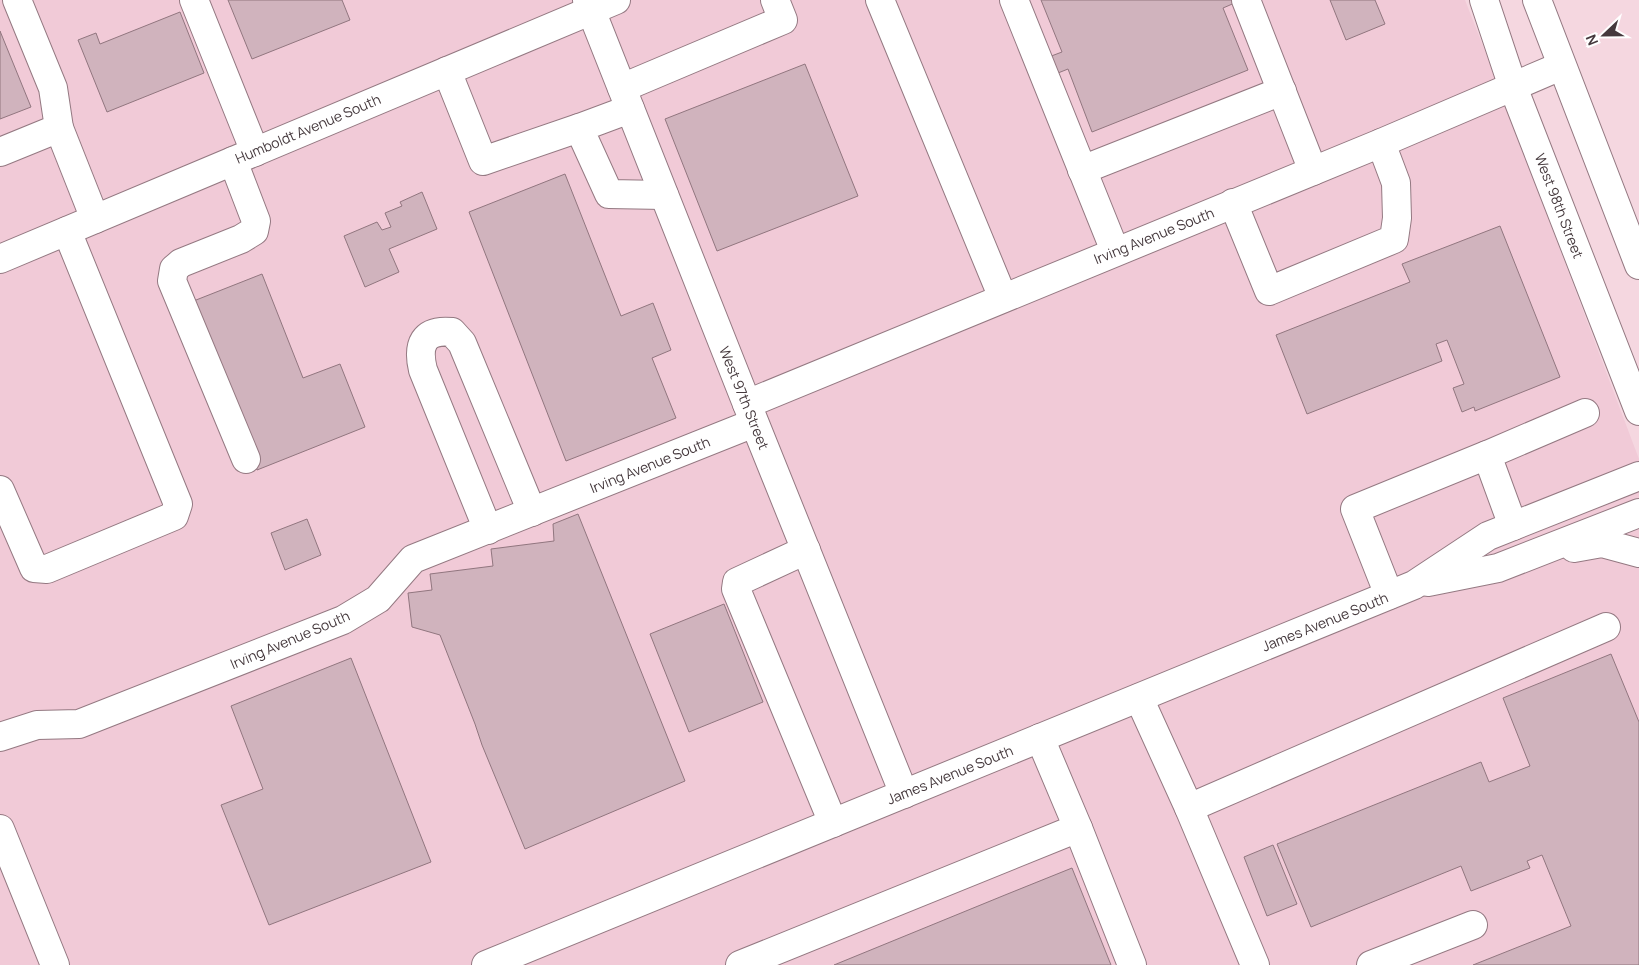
<svg xmlns="http://www.w3.org/2000/svg" width="1639" height="965" viewBox="0 0 1639 965" font-family="Manrope,sans-serif">
<rect width="100%" height="100%" fill="#f5d7e0"/>
<polygon fill="#f1cad7" points="0,0 1465,0 1487,56 1639,459 1639,965 0,965"/>
<g fill="#d0b3bd" stroke="#91767f">
<polygon points="228,0 342,0 350,20 252,59"/>
<polygon points="1041,0 1236,0 1237,2 1223,8 1248,70 1092,132 1068,69 1053,75 1046,58 1062,52"/>
<polygon points="1330,0 1375,0 1385,24 1346,40"/>
<polygon points="180,12 204,73 107,112 78,40 96,33 100,44"/>
<polygon points="0,31 31,107 0,119"/>
<polygon points="805,64 858,196 717,251 665,119"/>
<polygon points="565,174 621,316 653,303 671,350 652,358 676,418 566,461 469,212"/>
<polygon points="422,192 437,229 389,249 399,272 365,287 344,236 377,222 382,230 391,227 385,213 402,206 400,202"/>
<polygon points="1500,226 1560,377 1475,411 1474,407 1462,412 1453,388 1464,384 1447,340 1436,344 1442,361 1307,414 1276,335 1410,282 1402,264"/>
<polygon points="262,274 303,378 340,364 365,427 257,470 191,302"/>
<polygon points="578,514 685,781 525,849 482,745 475,724 440,635 412,627 408,593 432,590 430,574 493,566 491,549 554,541 553,524"/>
<polygon points="307,519 321,555 285,570 271,533"/>
<polygon points="724,604 763,702 689,732 650,634"/>
<polygon points="1611,654 1639,722 1639,965 1473,965 1571,926 1542,855 1527,861 1530,868 1471,891 1461,866 1311,927 1277,844 1481,762 1489,782 1530,766 1503,698"/>
<polygon points="351,658 431,862 269,925 221,805 263,789 231,706"/>
<polygon points="1273,845 1297,904 1267,916 1244,857"/>
<polygon points="1072,868 1111,965 834,965 1005,895"/>
</g>
<g fill="none" stroke-linecap="round" stroke-linejoin="round">
<g stroke="#947982" stroke-width="30">
<g id="minor">
<polyline points="194,0 255,152"/>
<polyline points="587,0 747,404 904,794"/>
<polyline points="880,0 1003,298"/>
<polyline points="1014,0 1115,251"/>
<polyline points="1246,0 1313,171"/>
<polyline points="1484,0 1513,87 1639,411"/>
<polyline points="1537,0 1639,265"/>
<polyline points="447,71 483,161 579,128"/>
<polyline points="622,88 783,20 775,0"/>
<polyline points="630,109 579,128 609,194 664,195"/>
<polyline points="59,128 95,219"/>
<polyline points="0,152 59,128 53,88 17,0"/>
<polyline points="233,161 256,221 254,231 241,239 181,263 174,269 172,281 246,459"/>
<polyline points="1082,170 1282,91"/>
<polyline points="1233,203 1269,291 1394,239 1397,218 1396,183 1381,143"/>
<polyline points="0,259 616,0"/>
<polyline points="747,404 1381,143 1561,66"/>
<polyline points="0,490 34,568 47,569 174,516 178,504 67,231"/>
<polyline points="1513,526 1487,455 1585,413"/>
<path d="M488,530L423,370C417,345 423,329 452,332L462,343L532,512"/>
<polyline points="1574,548 1602,543 1639,553"/>
<polyline points="806,550 737,582 736,589 833,823"/>
<polyline points="1428,582 1498,568 1639,513"/>
<polyline points="1389,595 1355,509 1487,455"/>
<polyline points="1139,698 1189,808 1255,965"/>
<polyline points="0,737 37,725 79,724 343,620 378,599 413,559 754,423"/>
<polyline points="1189,808 1606,627"/>
<polyline points="1078,828 1132,965"/>
<polyline points="0,829 55,965"/>
<polyline points="486,965 1414,585 1488,536 1639,476"/>
<polyline points="740,965 1078,828 1040,738"/>
<polyline points="1371,965 1473,925"/>
</g>
</g>
<use href="#minor" stroke="#fff" stroke-width="28"/>
</g>
<g text-anchor="middle" stroke-width="4" stroke-linejoin="round" paint-order="stroke">
<g font-size="14" fill="#45393d" stroke="#fff">
<text transform="translate(308 129) rotate(-23)" y="5">Humboldt Avenue South</text>
<text transform="translate(1559 206) rotate(69)" y="5">West 98th Street</text>
<text transform="translate(1154 236) rotate(-22)" y="5">Irving Avenue South</text>
<text transform="translate(744 398) rotate(68)" y="5">West 97th Street</text>
<text transform="translate(650 465) rotate(-22)" y="5">Irving Avenue South</text>
<text transform="translate(1325 622) rotate(-22)" y="5">James Avenue South</text>
<text transform="translate(290 640) rotate(-23)" y="5">Irving Avenue South</text>
<text transform="translate(950 775) rotate(-22)" y="5">James Avenue South</text>
</g>
</g>
<g transform="translate(1604 35) rotate(248)" stroke="#ffffff" stroke-width="4" paint-order="stroke">
<path d="M0-4L9 19L0 12L-9 19Z" fill="#45393d"/>
<text y="-8" font-size="14" font-weight="bold" text-anchor="middle" fill="#45393d">N</text>
</g>
</svg>
